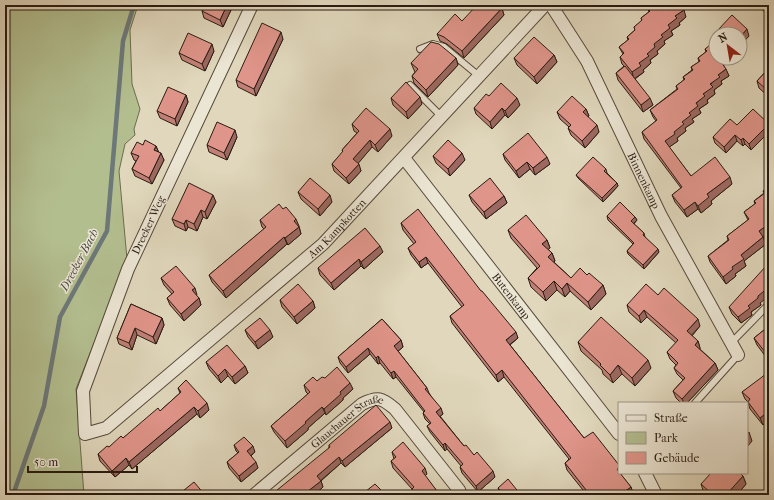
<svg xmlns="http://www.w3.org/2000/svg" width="774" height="500" viewBox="0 0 774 500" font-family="'IM FELL French Canon',serif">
<rect width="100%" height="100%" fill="#e0d7bc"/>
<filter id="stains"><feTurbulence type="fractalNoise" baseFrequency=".005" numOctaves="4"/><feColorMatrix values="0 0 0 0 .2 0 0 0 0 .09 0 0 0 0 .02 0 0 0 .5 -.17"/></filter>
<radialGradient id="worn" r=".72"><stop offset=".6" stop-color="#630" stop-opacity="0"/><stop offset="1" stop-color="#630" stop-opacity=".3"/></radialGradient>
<polygon fill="#b3be8f" stroke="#6e6c50" points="5,5 138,5 130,30 132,84 140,109 134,129 135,135 125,144 119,171 127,259 76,389 84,495 5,495"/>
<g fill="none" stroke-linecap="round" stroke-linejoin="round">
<polyline stroke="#6d7879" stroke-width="4.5" points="13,495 44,406 60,317 107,231 123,41 134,5"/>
<g stroke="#574a3c" stroke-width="8">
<g id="service">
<polyline points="420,49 433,44 444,47 479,76"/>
<polyline points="410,85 442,117"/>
<polyline points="731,343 769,304"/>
<polyline points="695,403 738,355"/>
</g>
</g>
<g stroke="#574a3c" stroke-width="14">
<g id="minor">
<path id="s1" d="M252,5L128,269L83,391L85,434L106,428L323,244L545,5"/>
<path id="s2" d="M551,5L587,61L661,216L738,355"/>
<path id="s3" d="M404,158L619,434"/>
<polyline points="645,473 656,495"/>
<path id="s4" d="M254,495L362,404C378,396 382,398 395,409L459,490L461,495"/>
</g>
</g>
<use href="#service" stroke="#ebe5d3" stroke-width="6"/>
<use href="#minor" stroke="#ebe5d3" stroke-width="12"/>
</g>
<g fill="#c18077" stroke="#291b12">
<polygon points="757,5 769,5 766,13"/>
<polygon points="501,6 501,7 504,15 464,58 447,44 440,41 437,34 462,21"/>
<polygon points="648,9 686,17 679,23 680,25 671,31 673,35 664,41 665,44 657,51 658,54 650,60 651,63 643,70 644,72 635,79 653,105 643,112 618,80 616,73 624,66 622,64 620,57 623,54 619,47 628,40 627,37 635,30 634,27 642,21 641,18 649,12"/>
<polygon points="231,10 223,27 204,18 202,11"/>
<polygon points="283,39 256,96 238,87 236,80"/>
<polygon points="705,49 716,58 729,58 723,64 729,76 721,81 722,84 714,90 715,94 707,100 708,103 699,109 701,113 692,119 694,122 685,128 686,131 677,138 678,141 669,147 691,176 732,184 711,201 712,204 701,213 698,209 687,217 675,202 672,195 681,188 644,139 642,132 656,121 653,117 650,110 677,89 676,86 684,80 683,77 692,70 691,67 699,62 698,58 706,52"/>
<polygon points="214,51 205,71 182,60 179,53"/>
<polygon points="554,55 557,62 537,84 517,65 514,58"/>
<polygon points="456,58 458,65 428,97 414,83 412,76 415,72 414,70 411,63"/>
<polygon points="769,68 769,97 759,88 757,81"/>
<polygon points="186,95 188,102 177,126 160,118 157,111"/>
<polygon points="489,96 520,105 508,118 505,115 492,129 476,114 474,108"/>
<polygon points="391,98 422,104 408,119 393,105"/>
<polygon points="586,109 589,116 588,117 599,132 585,148 571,135 568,128 569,127 560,119 557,112"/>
<polygon points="753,109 751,150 745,144 743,146 737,141 726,153 715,143 713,137 737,125"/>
<polygon points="352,124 392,136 378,152 372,147 358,163 361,171 349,184 334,171 332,164 343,152 342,150 357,133 354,131"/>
<polygon points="237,137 227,160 209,152 207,145"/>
<polygon points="143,145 156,146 158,151 164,160 152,184 135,176 132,169 136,161 134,160 131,153"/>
<polygon points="503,154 550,164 535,175 530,169 519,178 505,160"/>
<polygon points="433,156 465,160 450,176 436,163"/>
<polygon points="606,169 607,173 617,183 618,186 603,202 578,178 576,175"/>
<polygon points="769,187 763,237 766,244 744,261 746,266 735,274 736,276 726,284 710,262 708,256 728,240 727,236 748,220 744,212 755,204 754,201 764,193 763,191"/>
<polygon points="298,192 332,202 320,216 301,199"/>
<polygon points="469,195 504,196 507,203 486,219 472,202"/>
<polygon points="216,202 207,219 203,217 197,231 188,227 186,231 175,226 172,219"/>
<polygon points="283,209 299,226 301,234 288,245 287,244 226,298 212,282 209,275 264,229 262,227 260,220"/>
<polygon points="607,216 635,217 637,220 634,224 644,233 645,237 659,252 644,269 628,254 627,251 633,244 608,220"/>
<polygon points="401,223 481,291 518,338 510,345 584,438 619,473 623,473 621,475 631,487 633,493 631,495 587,495 567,470 565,463 569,459 504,377 498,382 452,323 450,316 462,307 428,263 421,268 411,255 408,248 414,244 403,230"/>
<polygon points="508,230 547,240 550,248 548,249 552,253 555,261 554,262 571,278 587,275 603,285 606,294 591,310 570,291 565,297 557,290 546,301 531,287 528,278 537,268 511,238"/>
<polygon points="383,252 364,269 361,266 334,290 320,275 318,268"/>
<polygon points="161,278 197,295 196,295 199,298 201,305 184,321 170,305 167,298 172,294 164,285"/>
<polygon points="658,295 700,326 692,336 698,341 700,348 700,349 715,363 718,370 687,403 681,403 676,398 673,391 683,380 677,374 674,368 676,365 670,359 667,352 676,343 647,317 641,323 629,312 627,305"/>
<polygon points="280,300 313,301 315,308 297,324 282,307"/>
<polygon points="760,303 761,305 751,312 752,315 741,323 732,314 729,307"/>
<polygon points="131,304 162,318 164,325 156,344 137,335 132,350 119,344 117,338"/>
<polygon points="382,319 401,340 403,347 398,351 427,388 429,393 443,414 440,416 464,446 474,455 495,477 478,492 462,473 460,467 461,466 447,449 445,451 430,432 427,426 430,424 425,419 423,413 424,412 396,377 393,379 380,363 378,364 370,354 348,373 340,363 338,357"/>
<polygon points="769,326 769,361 757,345 754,338"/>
<polygon points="245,330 273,337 258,349 248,337"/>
<polygon points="578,342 651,368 635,386 622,374 613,383 603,374 602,370 581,351"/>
<polygon points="206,362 245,366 248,373 235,384 228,376 221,383 209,369"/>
<polygon points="769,378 769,420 763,425 750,409 748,402 745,399 742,392"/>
<polygon points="317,381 353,389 343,398 343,400 326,415 325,413 308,428 308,430 287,448 274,432 271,426 308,394 306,392 304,385"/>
<polygon points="178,388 209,410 200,418 197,414 132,469 129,465 115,477 100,461 98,454 123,438 160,411 180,393"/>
<polygon points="392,428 345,467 341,463 321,481 323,487 314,495 329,447 329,445"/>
<polygon points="234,445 255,452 251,456 258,468 241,482 229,468 227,462 238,453 236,451"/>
<polygon points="392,452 427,474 425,476 440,495 414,495 412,489 393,468 391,461 394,459"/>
<polygon points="743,476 746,484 737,495 706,495 704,493 701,484"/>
<polygon points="498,488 521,495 501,495"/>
</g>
<g fill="#9d6861" stroke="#291b12">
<polygon points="227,5 229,5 231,10 223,27 220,20"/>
<polygon points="593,5 598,5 594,9"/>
<polygon points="763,5 769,5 769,10 766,13"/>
<polygon points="502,8 504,15 464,58 462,51"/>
<polygon points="684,10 686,17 679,23 680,25 671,31 673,35 664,41 665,44 657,51 658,54 650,60 651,63 643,70 644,72 634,79 632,72 639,63 668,25 675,16"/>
<polygon points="747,29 749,36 740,46 740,37"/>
<polygon points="281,32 283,39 256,96 254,89"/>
<polygon points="212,44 214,51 205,71 202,64"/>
<polygon points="554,55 557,62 537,84 534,77"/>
<polygon points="456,58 458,65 428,97 426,90"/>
<polygon points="720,58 729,58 722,66 719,59"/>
<polygon points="726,69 729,76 721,81 722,84 714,90 715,94 707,100 708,103 699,109 701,113 692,119 694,122 685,128 686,131 677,138 678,141 668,148 665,141 682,122 718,75"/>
<polygon points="186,95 188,102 177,126 175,119"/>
<polygon points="420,97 422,104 408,119 406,112"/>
<polygon points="517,98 520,105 508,118 505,111"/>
<polygon points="650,98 653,105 643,112 641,105"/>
<polygon points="502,108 505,115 492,129 490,122"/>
<polygon points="586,109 589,116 585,119 583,112"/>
<polygon points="769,124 769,132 751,150 749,144"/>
<polygon points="597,125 599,132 585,148 582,141"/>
<polygon points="390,129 392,136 378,152 375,145"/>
<polygon points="235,130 237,137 227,160 224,153"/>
<polygon points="735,135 737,141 726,153 724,147"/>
<polygon points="743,138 745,144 743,146 741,140"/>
<polygon points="370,140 372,147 356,166 353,159"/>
<polygon points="156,146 159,153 154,150"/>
<polygon points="161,153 164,160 152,184 149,178"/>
<polygon points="462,153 465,160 450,176 448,169"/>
<polygon points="547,157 550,164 535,175 533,168"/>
<polygon points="527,162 530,169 519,178 516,171"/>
<polygon points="359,164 361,171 349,184 346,178"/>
<polygon points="730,177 732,184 711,201 712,204 701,213 698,206 707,194"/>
<polygon points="617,183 618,186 603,202 602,198"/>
<polygon points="213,195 216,202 207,219 205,212"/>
<polygon points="330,195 332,202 320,216 318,209"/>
<polygon points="504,196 507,203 486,219 484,212"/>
<polygon points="695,202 698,209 687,217 684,210"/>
<polygon points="201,210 203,217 197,231 194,224"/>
<polygon points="635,217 637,220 632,225 631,221"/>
<polygon points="296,219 299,226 297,228 294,221"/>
<polygon points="186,220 188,227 186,231 184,224"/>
<polygon points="769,224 769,232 761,238 759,231"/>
<polygon points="299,227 301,234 288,245 285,238"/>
<polygon points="284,237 287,244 226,298 223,291"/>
<polygon points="763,237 766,244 744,261 746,266 735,274 736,276 726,284 723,277 732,267 741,255"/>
<polygon points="547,240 550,248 545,252 542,244"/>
<polygon points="380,246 383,252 364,269 361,262"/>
<polygon points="658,249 659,252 644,269 643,265"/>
<polygon points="552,253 555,261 551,265 548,257"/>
<polygon points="426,257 428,263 421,268 419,262"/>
<polygon points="359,259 361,266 334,290 331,283"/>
<polygon points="554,281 557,290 546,301 543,292"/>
<polygon points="567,283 570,291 565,297 562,289"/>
<polygon points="769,284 769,296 760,303 761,305 751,312 752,315 741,323 738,317 766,286"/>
<polygon points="603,285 606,294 591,310 588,302"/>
<polygon points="195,288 197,295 194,297 192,290"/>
<polygon points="199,298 201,305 184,321 181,314"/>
<polygon points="313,301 315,308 297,324 294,317"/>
<polygon points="644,310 647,317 641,323 639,316"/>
<polygon points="162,318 164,325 156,344 153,337"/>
<polygon points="698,319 700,326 689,338 687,331"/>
<polygon points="135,328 137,335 132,350 129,343"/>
<polygon points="270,330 273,337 258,349 255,342"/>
<polygon points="516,332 518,338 508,346 506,340"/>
<polygon points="401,340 403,347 396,353 394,346"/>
<polygon points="698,341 700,348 698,352 695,345"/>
<polygon points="368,348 370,354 348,373 346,367"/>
<polygon points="378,356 380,363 378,364 376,358"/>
<polygon points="648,360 651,368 635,386 632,378"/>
<polygon points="715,363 718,370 687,403 684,403 682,399"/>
<polygon points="618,365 622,374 613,383 610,375"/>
<polygon points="245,366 248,373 235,384 232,377"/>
<polygon points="225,369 228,376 221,383 218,376"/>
<polygon points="502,370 504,377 498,382 496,375"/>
<polygon points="394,371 396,377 393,379 391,373"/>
<polygon points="350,383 353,389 343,398 343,400 326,415 324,409 340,392"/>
<polygon points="207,403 209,410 200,418 198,411"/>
<polygon points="194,407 197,414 132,469 129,462"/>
<polygon points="322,407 325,413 308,428 308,430 287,448 285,441 305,422"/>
<polygon points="441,408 443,414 438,418 436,412"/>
<polygon points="769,411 769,420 763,425 760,418"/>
<polygon points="390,422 392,428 345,467 342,461"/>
<polygon points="749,432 752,441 747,447 747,435"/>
<polygon points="445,443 447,449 445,451 443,445"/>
<polygon points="253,446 255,452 249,457 247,451"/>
<polygon points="339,457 341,463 319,482 317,476"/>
<polygon points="126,458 129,465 115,477 112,471"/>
<polygon points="256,462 258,468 241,482 239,476"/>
<polygon points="425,468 427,474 424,477 422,471"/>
<polygon points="493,471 495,477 478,492 476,486"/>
<polygon points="743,476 746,484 737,495 726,495"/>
<polygon points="321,481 323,487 314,495 303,495"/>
<polygon points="631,487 633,493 631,495 620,495"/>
</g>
<g fill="#e0958a" stroke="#291b12">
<polygon points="205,5 227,5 220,20 202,11"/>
<polygon points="477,5 498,5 502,8 462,51 444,37 437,34 455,14 462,21"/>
<polygon points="653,5 680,5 684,10 675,16 677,18 668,25 670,28 661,35 663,37 654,44 655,47 647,54 649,56 639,63 641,66 632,72 620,57 624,53 619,47 629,39 627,37 635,30 634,27 642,20 641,18 650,11 648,9"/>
<polygon points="732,15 747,29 740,37 740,34 720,34 717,31"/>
<polygon points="262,23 281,32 254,89 236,80"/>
<polygon points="188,33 212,44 202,64 179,53"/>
<polygon points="534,37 554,55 534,77 514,58"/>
<polygon points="716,40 716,58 720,58 719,59 726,69 718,75 720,77 710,84 713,87 703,94 705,96 696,103 698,106 689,113 691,115 682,122 684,124 674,132 675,134 665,141 691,176 715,157 730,177 707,194 709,197 698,206 695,202 684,210 672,195 682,187 642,132 657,120 650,110 678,89 676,86 685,79 683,77 693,70 691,67 700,61 698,58 707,51 705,49"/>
<polygon points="431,42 439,44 456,58 426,90 412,76 418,69 411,63"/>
<polygon points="625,66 650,98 641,105 616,73"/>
<polygon points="769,68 769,92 757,81"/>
<polygon points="406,82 420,97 406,112 391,98"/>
<polygon points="501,83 517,98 505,111 502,108 490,122 474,108 486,94 489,96"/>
<polygon points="168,87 186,95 175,119 157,111"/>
<polygon points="572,96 586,109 583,112 597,125 582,141 568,128 571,125 557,112"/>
<polygon points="366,108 390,129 375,145 370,140 353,159 359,164 346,178 332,164 343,151 342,150 359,131 352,124"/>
<polygon points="753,109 769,124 749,144 743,138 741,140 735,135 724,147 713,137 730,119 737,125"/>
<polygon points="217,122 235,130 224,153 207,145"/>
<polygon points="528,133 547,157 533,168 527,162 516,171 503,154"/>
<polygon points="145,140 156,146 154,150 161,153 149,178 132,169 139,156 131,153 137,142 143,145"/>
<polygon points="448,140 462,153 448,169 433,156"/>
<polygon points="593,157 606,169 604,171 617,183 602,198 576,175"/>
<polygon points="310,178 330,195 318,209 298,192"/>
<polygon points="490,178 504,196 484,212 469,195"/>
<polygon points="189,183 213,195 205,212 201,210 194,224 186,220 184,224 172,219"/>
<polygon points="769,187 769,224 759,231 763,237 741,255 744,259 732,267 733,269 723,277 708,256 729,240 727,236 749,219 744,212 756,203 754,201 765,193 763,191"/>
<polygon points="620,202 635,217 631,221 644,233 643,235 658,249 643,265 627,251 634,243 607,216"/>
<polygon points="279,204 283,209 286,207 296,219 294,221 299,227 285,238 284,237 223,291 209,275 266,227 260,220"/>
<polygon points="418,209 481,291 482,291 516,332 506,340 584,438 593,432 619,465 619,468 617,469 619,472 619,473 620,473 631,487 620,495 590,495 565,463 571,458 502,370 496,375 450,316 464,305 426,257 419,262 408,248 416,242 401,223"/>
<polygon points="526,215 547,240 542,244 552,253 548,257 571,278 580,268 587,275 589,273 603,285 588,302 567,283 562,289 554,281 543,292 528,278 540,266 508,230"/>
<polygon points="365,228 380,246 361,262 359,259 331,283 318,268"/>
<polygon points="176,266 195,288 192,290 199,298 181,314 167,298 174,292 161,278"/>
<polygon points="766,266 769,270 769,284 766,286 768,288 758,296 758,298 748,306 750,308 738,317 729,307"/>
<polygon points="298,284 313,301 294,317 280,300"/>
<polygon points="646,284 658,295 664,288 698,319 687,331 698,341 695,345 715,363 682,399 673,391 685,378 674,368 678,363 667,352 678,340 644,310 639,316 627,305"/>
<polygon points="131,304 162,318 153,337 135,328 129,343 117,338"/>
<polygon points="601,317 648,360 632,378 618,365 610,375 600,365 601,364 578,342"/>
<polygon points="260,318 270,330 255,342 245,330"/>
<polygon points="382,319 401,340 394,346 427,388 425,389 441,408 436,412 464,446 466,445 474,455 477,452 493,471 476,486 460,467 463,464 445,443 443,445 427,426 431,423 423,413 425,411 394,371 391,373 378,356 376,358 368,348 346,367 338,357"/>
<polygon points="769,326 769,357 754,338"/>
<polygon points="227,345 245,366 232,377 225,369 218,376 206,362"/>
<polygon points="337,367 350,383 340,392 341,394 324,409 322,407 305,422 306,423 285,441 271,426 310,392 304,385 313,377 317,381 322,377 325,378"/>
<polygon points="766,374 769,378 769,411 760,418 748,402 750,399 742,392"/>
<polygon points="186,380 207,403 198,411 194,407 129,462 126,458 112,471 98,454 107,446 109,447 121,436 123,438 158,408 160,411 181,392 178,388"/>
<polygon points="376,405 390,422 342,461 339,457 317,476 321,481 303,495 271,495 330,447 329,445"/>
<polygon points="244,437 253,446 247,451 256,462 239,476 227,462 239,452 234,445"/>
<polygon points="403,442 425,468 422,471 440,495 414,495 415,494 412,489 414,487 391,461 396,457 392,452"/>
<polygon points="711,473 740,473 743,476 726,495 713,495 701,484"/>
<polygon points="508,479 521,495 504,495 498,488"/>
<polygon points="194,482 205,495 178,495"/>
<polygon points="375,484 384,493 382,495 361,495"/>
</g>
<g text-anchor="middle" stroke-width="3" stroke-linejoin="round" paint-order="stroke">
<g font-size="11" fill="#291b12" stroke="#ebe5d3">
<text dy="4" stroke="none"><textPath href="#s2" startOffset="199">Binnenkamp</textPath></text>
<text transform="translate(148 225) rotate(-65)" y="4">Dreeker Weg</text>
<text dy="4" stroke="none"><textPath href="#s1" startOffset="792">Am Kampkotten</textPath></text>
<text dy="4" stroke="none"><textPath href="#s3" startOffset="175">Butenkamp</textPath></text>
<text dy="4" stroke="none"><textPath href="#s4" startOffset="120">Glauchauer Straße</textPath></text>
</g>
<g font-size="12" font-style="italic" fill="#4b4a45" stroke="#ebe5d3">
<text transform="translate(79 260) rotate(-62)" y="4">Dreeker Bach</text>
</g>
</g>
<rect width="774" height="500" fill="none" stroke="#e0d7bc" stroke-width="20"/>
<rect x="6" y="6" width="762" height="488" fill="none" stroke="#291b12" stroke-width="2"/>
<rect x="10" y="10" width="754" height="480" fill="none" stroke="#291b12"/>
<rect x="618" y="402" width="130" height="72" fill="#ebe5d3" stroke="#9d9486"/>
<rect x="626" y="415" width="20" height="6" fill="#ebe5d3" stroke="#9d9486"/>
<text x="654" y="422" font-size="12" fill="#291b12">Straße</text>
<rect x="626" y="432" width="20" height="12" fill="#b3be8f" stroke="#9d9486"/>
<text x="654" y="442" font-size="12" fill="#291b12">Park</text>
<rect x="626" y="452" width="20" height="12" fill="#e0958a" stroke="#9d9486"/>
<text x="654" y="462" font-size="12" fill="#291b12">Gebäude</text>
<g transform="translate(728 46) rotate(329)"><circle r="19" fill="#ebe5d3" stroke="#9d9486"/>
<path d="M0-3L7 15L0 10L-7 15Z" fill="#8f2418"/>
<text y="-6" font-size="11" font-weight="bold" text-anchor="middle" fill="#291b12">N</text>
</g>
<path d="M28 466v6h109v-6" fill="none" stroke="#291b12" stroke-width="2"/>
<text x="34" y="466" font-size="12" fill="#291b12" stroke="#ebe5d3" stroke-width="3" paint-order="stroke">50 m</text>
<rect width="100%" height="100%" filter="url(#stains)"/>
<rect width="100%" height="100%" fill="url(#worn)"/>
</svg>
